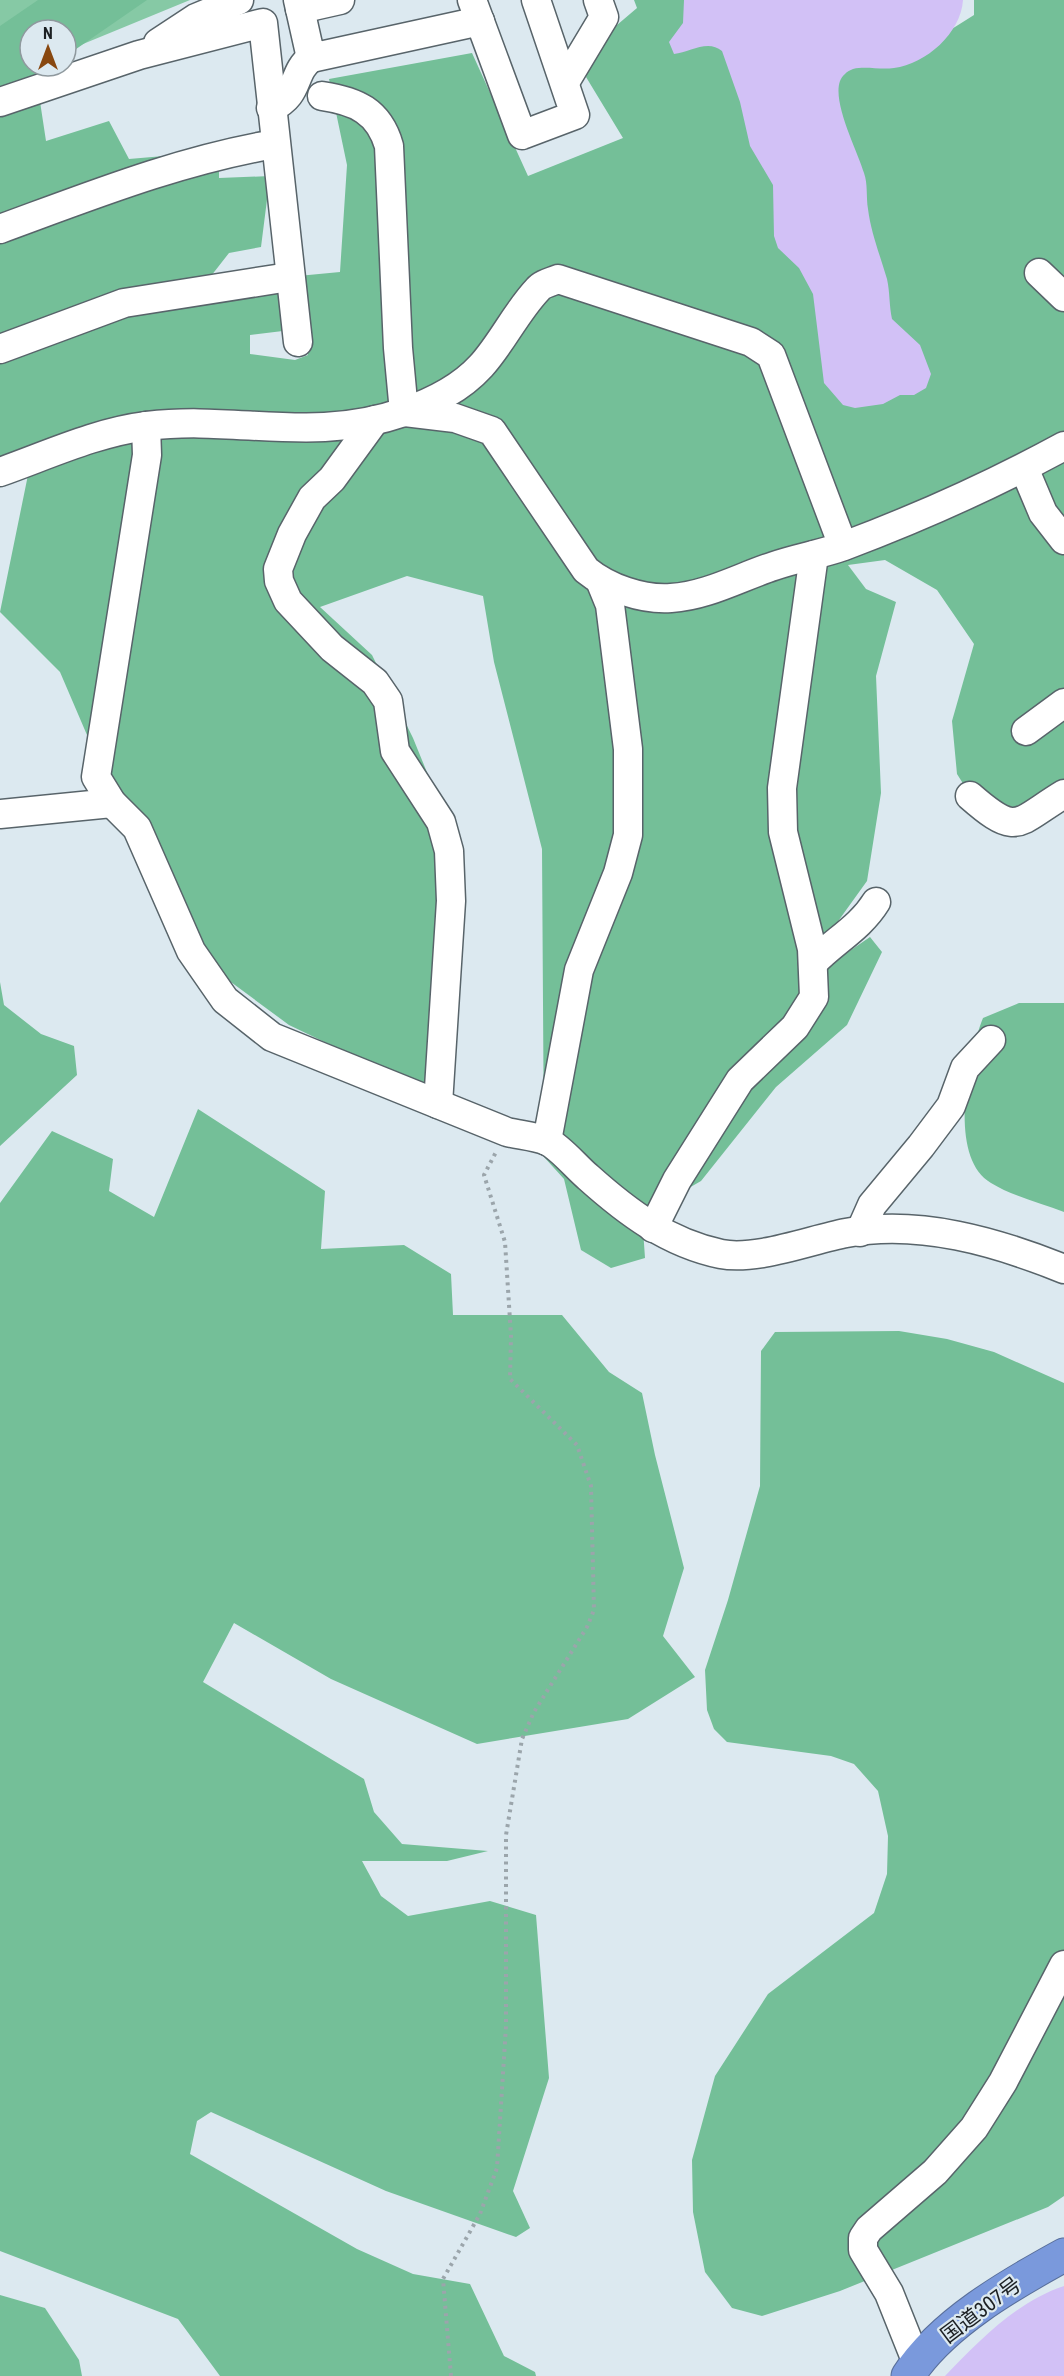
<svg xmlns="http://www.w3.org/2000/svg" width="1064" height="2376" viewBox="0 0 1064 2376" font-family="'Roboto Condensed','Noto Sans JP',sans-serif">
<rect width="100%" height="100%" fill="#dce9f0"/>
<polygon fill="#86c9a5" points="0,0 190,0 66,51 66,30 30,30 0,78"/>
<g fill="#74bf98">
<polygon points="38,0 147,0 66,56 66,30 30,30 30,66 52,66 33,79 0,91 0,26"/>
<polygon points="634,0 699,0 886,327 831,89 843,53 928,44 974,15 974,0 1064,0 1064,809 981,812 957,774 952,721 974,644 937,590 885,560 848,565 866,589 896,602 876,676 881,793 867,881 826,938 832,963 870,937 882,952 847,1025 776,1087 701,1181 642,1215 645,1258 611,1268 581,1250 564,1179 544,1157 542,849 494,662 483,596 407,576 320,607 372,655 413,738 457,846 443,1089 410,1083 289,1025 220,974 105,777 60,672 0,612 29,470 0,464 0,339 280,283 291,330 250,335 250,354 295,360 308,355 298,276 340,272 347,165 329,79 472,53 528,176 623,138 586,77 597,42 637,8"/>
<polygon points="39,95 46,141 109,121 129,159 187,154 219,160 219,178 270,176 261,247 229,253 211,276 0,338 0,110"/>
<polygon points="0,982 4,1005 41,1034 74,1046 77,1075 0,1146"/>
<path d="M1019,1003H1064V1212C1041,1203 1012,1196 991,1183C947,1158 968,1055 983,1018Z"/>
<polygon points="198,1109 325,1191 321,1249 404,1245 451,1274 453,1315 562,1315 609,1372 642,1393 655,1455 684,1568 663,1636 695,1677 628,1719 477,1744 331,1679 234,1623 203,1682 364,1779 374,1812 402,1844 488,1851 447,1861 362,1861 381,1896 408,1916 490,1901 536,1915 549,2078 513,2191 530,2228 516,2237 386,2191 211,2112 197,2121 190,2154 357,2249 413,2274 470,2284 504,2356 535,2372 536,2376 220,2376 178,2319 0,2251 0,1203 52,1131 113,1159 109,1191 154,1217"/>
<polygon points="899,1331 947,1339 994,1352 1064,1383 1064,2196 1048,2207 840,2291 762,2316 732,2308 705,2272 693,2212 692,2160 715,2076 768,1994 874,1913 887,1874 888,1836 878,1791 854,1764 831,1756 727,1742 714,1729 707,1710 705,1670 728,1600 760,1486 761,1351 775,1332"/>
<polygon points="0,2295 45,2308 79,2360 82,2376 0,2376"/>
</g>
<g fill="#d2c1f6">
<path d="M684,0H963C961,33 926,64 894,68C880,70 866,66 853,69C847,71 842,76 840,81C832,103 858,152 864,173C868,184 866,197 868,209C871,233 880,255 887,279C890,292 889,306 892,319L920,345L931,374L926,388L914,395H900L883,404L855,408L843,405L824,383L813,294L799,268L778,248L774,236L773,185L750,146L740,102L722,51C708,39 690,52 674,54L669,42L683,23Z"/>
<path d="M1064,2286V2376H945C979,2341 1016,2302 1064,2286Z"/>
</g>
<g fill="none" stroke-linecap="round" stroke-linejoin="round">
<g stroke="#58646a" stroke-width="31">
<g id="minor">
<polyline points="298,0 311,58 480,21"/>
<polyline points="472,0 522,135 575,115 536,0"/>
<polyline points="300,9 340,0"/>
<polyline points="158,43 196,18 239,0"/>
<polyline points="565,82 604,17 598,0"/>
<path d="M322,96C356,101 379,111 389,146L398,348L404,412"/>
<polyline points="0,102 139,55 263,23 298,342"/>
<path d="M271,108C301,94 291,73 311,58"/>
<path d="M0,229C90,196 180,160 275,144"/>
<polyline points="1039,273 1064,297"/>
<polyline points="0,349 124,303 289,277"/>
<path d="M405,412L455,418L492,431L586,570C608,588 642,600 671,598C707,596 740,577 774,566C797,558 822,554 844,546C916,519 996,483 1064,446"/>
<polyline points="375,420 332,479 312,498 292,534 278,569 279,581 288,601 332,648 375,682 388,701 395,751 441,822 449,851 451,901 438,1104"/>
<path d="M146,426L147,455L96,777L112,803L137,828L191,951L225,1000L272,1037L507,1132C519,1135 535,1136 547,1141C561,1148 576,1167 588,1177C627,1212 668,1243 721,1254C756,1261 810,1240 846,1233C919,1219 997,1242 1064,1269"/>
<polyline points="1024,468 1043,513 1064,540"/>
<path d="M0,472C48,455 97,432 147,426C237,415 312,444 404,412C433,402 460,389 481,366C502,343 516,312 538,289C542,284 551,282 558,279L751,342L771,355L843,546"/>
<polyline points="1026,731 1064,703"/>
<path d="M970,796C1018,838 1016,823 1064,794"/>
<polyline points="0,814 112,803"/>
<path d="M813,963C834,941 860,928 876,902"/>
<polyline points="547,1141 579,970 618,873 628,835 628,749 610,605 601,583"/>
<polyline points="653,1228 677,1180 740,1080 795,1027 814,997 812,949 783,832 782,788 814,555"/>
<polyline points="860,1232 872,1205 921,1146 951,1106 965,1068 991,1040"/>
<polyline points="917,2363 889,2293 863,2250 863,2238 869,2229 935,2172 974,2128 1003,2082 1064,1965"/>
</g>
</g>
<g stroke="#596f9b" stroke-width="35">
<path id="highway" d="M908,2376C941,2324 1011,2284 1064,2255"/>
</g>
<polyline stroke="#9ba5ab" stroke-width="4" stroke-dasharray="3 4.5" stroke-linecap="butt" points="451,2376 443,2279 480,2214 497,2168 506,2026 506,1835 522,1739 534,1712 587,1627 594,1610 591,1486 577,1445 510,1379 511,1336 505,1242 484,1175 496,1152"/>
<use href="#minor" stroke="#fff" stroke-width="28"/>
<use href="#highway" stroke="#7a99dc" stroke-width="33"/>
</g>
<g text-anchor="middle" stroke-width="4.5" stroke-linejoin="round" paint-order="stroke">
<g font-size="21" fill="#1c2023" stroke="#dce9f0">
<text transform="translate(981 2310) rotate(-37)" y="7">国道307号</text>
</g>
</g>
<g transform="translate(48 48)"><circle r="28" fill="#dce9f0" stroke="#8f999e" stroke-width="1.5"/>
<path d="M0-4.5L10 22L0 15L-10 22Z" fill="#884810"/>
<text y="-9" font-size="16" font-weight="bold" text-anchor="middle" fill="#1c2023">N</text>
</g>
</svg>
